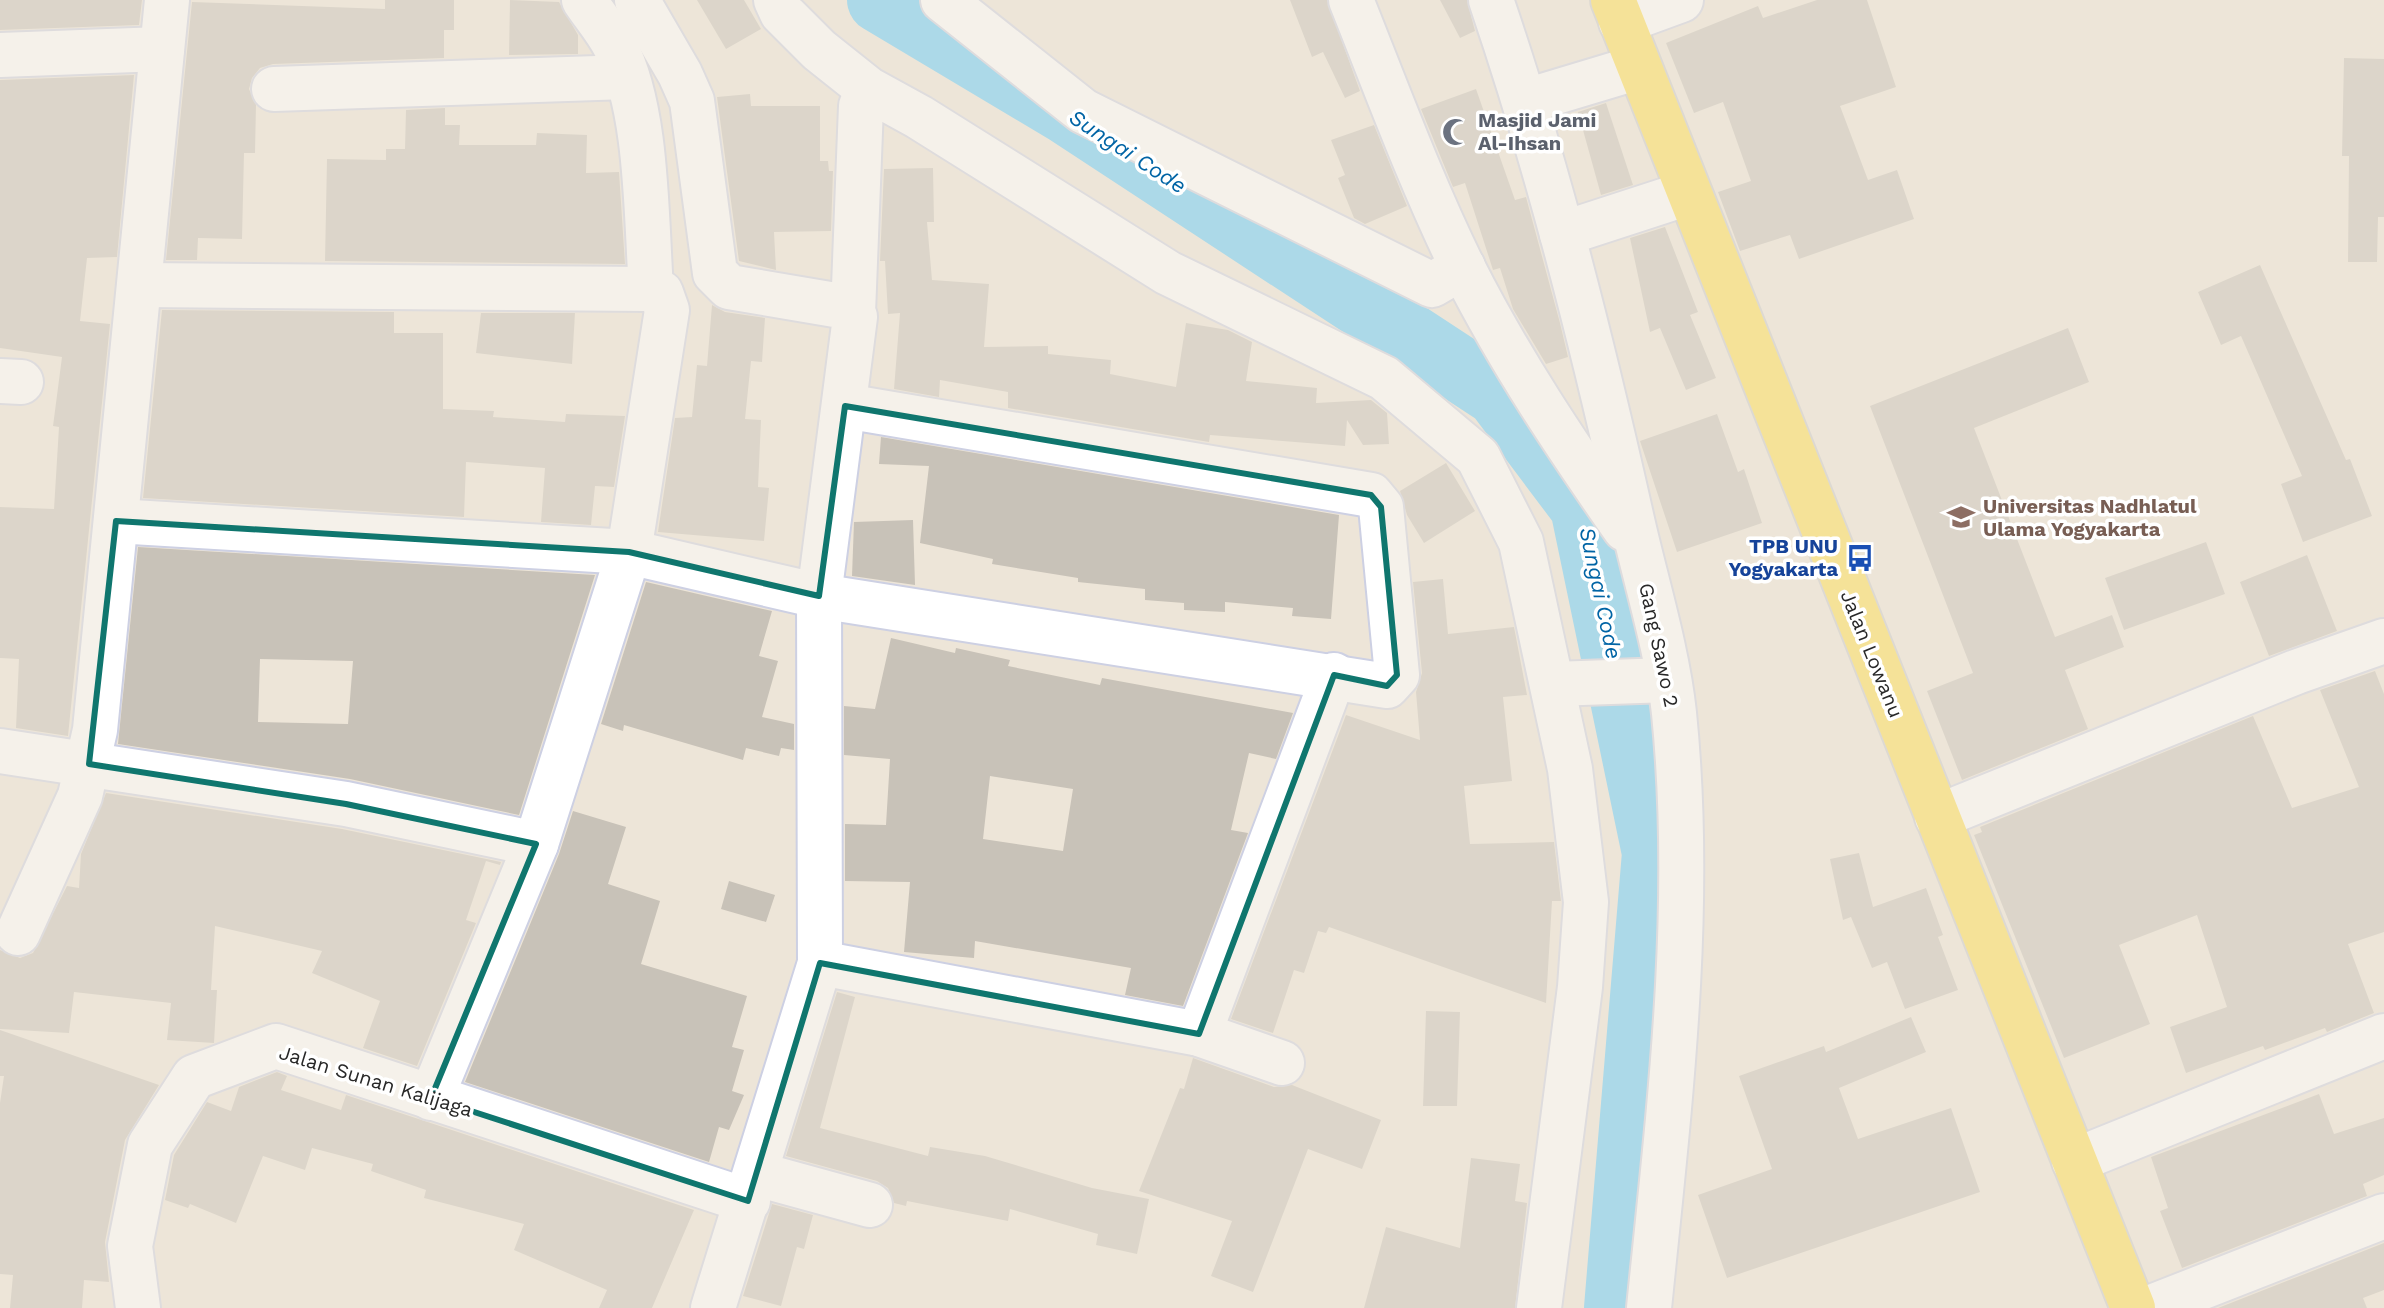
<svg xmlns="http://www.w3.org/2000/svg" width="2384" height="1308" viewBox="0 0 2384 1308" font-family="'Work Sans',sans-serif">
<rect width="100%" height="100%" fill="#ede5d8"/>
<g fill="none" stroke-linecap="round" stroke-linejoin="round">
<polyline stroke="#5ecafb" stroke-width="66" points="880,0 1066,111 1498,394 1583,507 1655,853 1617,1308"/>
</g>
<g fill="#c8c2b8" fill-rule="evenodd">
<polygon points="0,0 142,0 139,25 0,30"/>
<polygon points="385,0 454,0 454,30 444,30 444,58 273,64 260,68 252,78 249,89 256,105 255,153 244,153 242,239 198,238 197,260 166,260 192,2 385,9"/>
<polygon points="510,0 559,2 578,35 578,54 509,55"/>
<polygon points="697,0 744,0 761,29 726,49"/>
<polygon points="1290,0 1327,0 1360,91 1345,98 1323,52 1312,57"/>
<polygon points="1440,0 1467,0 1475,31 1460,38"/>
<polygon points="1817,0 1867,0 1896,87 1840,106 1868,180 1897,170 1914,219 1799,259 1790,235 1740,251 1718,192 1751,181 1723,102 1694,113 1666,43 1758,6 1763,18"/>
<polygon points="2344,58 2384,59 2384,217 2378,217 2377,262 2348,262 2349,156 2342,156"/>
<polygon points="134,75 117,257 87,258 80,321 110,324 68,736 16,728 19,659 0,658 0,507 54,509 59,427 53,426 62,357 0,348 0,80"/>
<polygon points="1476,89 1515,200 1526,197 1560,323 1568,357 1546,364 1513,309 1500,268 1493,270 1465,183 1453,187 1421,109"/>
<polygon points="750,94 751,106 820,106 820,161 828,161 829,171 833,171 831,231 774,232 776,270 739,261 717,97"/>
<polygon points="1606,103 1633,185 1601,195 1578,112"/>
<polygon points="445,108 445,125 460,125 459,145 536,145 537,133 587,135 586,173 619,172 625,264 325,261 327,159 386,160 386,149 405,149 406,110"/>
<polygon points="1374,125 1407,206 1365,224 1354,218 1338,178 1345,175 1331,140"/>
<polygon points="933,168 934,222 927,222 932,280 989,284 984,347 1048,346 1048,354 1111,360 1110,374 1176,387 1186,323 1228,330 1252,342 1246,381 1317,388 1316,403 1371,400 1387,413 1389,444 1363,445 1347,420 1345,446 1210,435 1209,442 1008,408 1008,392 940,380 939,397 894,389 900,313 888,314 885,261 880,261 884,169"/>
<polygon points="1665,227 1698,312 1690,315 1716,378 1686,390 1660,328 1650,332 1630,238"/>
<polygon points="2260,265 2346,460 2350,459 2372,516 2303,542 2281,484 2302,476 2241,336 2221,345 2198,292"/>
<polygon points="712,305 725,312 765,318 762,362 751,361 745,419 761,420 758,487 769,488 764,541 658,532 675,418 692,417 697,365 707,366"/>
<polygon points="162,310 394,312 394,333 443,333 443,409 494,411 493,417 565,422 566,414 625,416 614,487 595,486 591,525 541,522 545,468 466,462 464,517 143,498"/>
<polygon points="481,313 575,313 572,364 476,353"/>
<polygon points="2068,328 2089,382 1974,428 2055,637 2112,615 2124,647 2065,670 2088,729 1962,780 1927,691 1973,673 1870,406"/>
<polygon points="1717,414 1738,472 1744,469 1762,523 1677,552 1640,441"/>
<polygon points="881,437 1339,515 1331,619 1292,616 1293,608 1225,602 1225,612 1184,610 1184,603 1145,600 1145,589 1078,582 1078,578 992,564 993,559 920,543 929,466 879,464"/>
<polygon points="1446,463 1475,511 1424,543 1407,515 1400,491"/>
<polygon points="913,520 915,585 852,576 854,522"/>
<polygon points="2206,542 2225,594 2124,630 2105,578"/>
<path d="M138,547L595,575L519,815L350,779L118,744ZM260,659L353,661L348,724L258,722Z"/>
<polygon points="2307,555 2337,631 2269,656 2240,582"/>
<polygon points="1443,579 1448,634 1514,627 1527,695 1503,697 1512,781 1464,786 1470,844 1554,842 1561,901 1552,901 1546,1003 1329,927 1326,933 1318,931 1304,973 1294,970 1273,1033 1231,1019 1346,715 1420,740 1416,692 1422,673 1413,582"/>
<polygon points="646,582 772,611 759,656 778,661 762,717 794,724 794,750 781,748 779,756 746,748 743,760 624,725 623,731 601,724"/>
<path d="M891,638L955,653L956,648L1010,660L1008,666L1100,685L1102,678L1293,713L1276,759L1249,753L1231,830L1248,833L1183,1006L1125,995L1131,968L975,941L974,958L904,952L910,882L845,881V824L886,825L890,759L844,755V706L875,709ZM990,776L1073,789L1063,851L983,839Z"/>
<polygon points="2375,671 2384,694 2384,932 2348,944 2374,1013 2327,1032 2325,1028 2265,1050 2263,1046 2186,1073 2170,1027 2227,1007 2197,915 2119,945 2150,1024 2064,1058 1974,835 1982,832 1980,827 2253,716 2292,808 2359,787 2320,690"/>
<polygon points="106,793 342,829 501,862 500,865 486,861 466,920 476,923 417,1066 363,1048 380,1001 312,973 322,951 215,926 211,990 217,990 214,1043 167,1040 171,1003 74,992 69,1033 0,1029 0,950 20,958 33,953 67,886 79,888 81,854"/>
<polygon points="573,811 626,827 608,884 660,901 641,964 747,996 732,1047 744,1050 732,1091 744,1095 729,1130 719,1127 709,1162 465,1082 559,854"/>
<polygon points="1859,853 1873,907 1926,888 1943,935 1938,937 1958,990 1905,1009 1887,962 1872,968 1851,917 1843,920 1830,859"/>
<polygon points="729,881 775,895 766,922 721,909"/>
<polygon points="837,992 855,997 820,1128 928,1156 930,1147 985,1156 1092,1188 1149,1199 1137,1254 1096,1245 1098,1234 1010,1209 1008,1221 907,1201 906,1206 894,1203 888,1188 877,1181 786,1156"/>
<polygon points="1426,1011 1460,1012 1457,1106 1423,1106"/>
<polygon points="1911,1017 1926,1052 1839,1088 1858,1139 1951,1108 1980,1192 1727,1278 1698,1195 1772,1169 1739,1076 1824,1046 1826,1052"/>
<polygon points="0,1030 159,1085 125,1140 105,1242 109,1282 84,1280 82,1308 10,1308 13,1275 0,1274 0,1103 4,1076 0,1076"/>
<polygon points="1193,1058 1274,1087 1292,1085 1381,1120 1362,1169 1308,1149 1253,1292 1211,1276 1232,1221 1139,1191 1180,1088 1184,1089"/>
<polygon points="277,1072 287,1076 281,1090 341,1110 346,1095 694,1210 652,1308 599,1308 607,1290 514,1250 524,1224 424,1198 426,1190 371,1171 373,1164 312,1148 305,1170 263,1156 236,1223 190,1204 188,1208 165,1200 174,1155 207,1102 231,1111 239,1087"/>
<polygon points="2319,1094 2334,1134 2384,1118 2384,1175 2363,1184 2367,1196 2182,1268 2160,1211 2168,1208 2151,1157"/>
<polygon points="1471,1158 1520,1164 1515,1201 1527,1203 1515,1308 1364,1308 1386,1227 1460,1248"/>
<polygon points="772,1204 813,1215 804,1249 797,1247 781,1306 743,1296"/>
<polygon points="2384,1243 2384,1290 2363,1298 2367,1308 2218,1308"/>
</g>
<g fill="none" stroke-linecap="round" stroke-linejoin="round">
<g stroke="#cdd0e3" stroke-width="48">
<g id="minor">
<path d="M584,0C594,15 607,30 615,46C648,109 646,217 651,289"/>
<polyline points="637,0 680,74 692,101 715,273 729,287 847,307 855,317 819,596 820,963"/>
<polyline points="776,0 782,13 819,50 868,89 919,117 1168,273 1384,378 1478,457 1521,542 1570,769 1586,902 1580,987 1539,1308"/>
<polyline points="943,0 1083,111 1432,285 1463,267"/>
<path d="M1351,0C1387,90 1421,183 1464,270C1510,361 1567,446 1625,529"/>
<path d="M1491,0C1548,167 1591,338 1630,511C1644,576 1667,647 1674,713C1694,911 1669,1111 1649,1308"/>
<polyline points="1621,22 1681,0"/>
<polyline points="0,55 162,49"/>
<polyline points="274,89 627,77"/>
<polyline points="1526,101 1639,67"/>
<polyline points="1562,234 1688,193"/>
<polyline points="141,285 651,289 661,293 667,310 629,552 536,844 431,1098"/>
<polyline points="853,313 861,106"/>
<polyline points="0,381 21,382"/>
<polyline points="116,521 629,552 819,596 1387,686 1397,675 1381,507 1371,495 845,406"/>
<polyline points="1553,684 1668,680"/>
<polyline points="0,751 346,804 536,844"/>
<polyline points="1937,817 2296,672 2384,641"/>
<polyline points="18,933 80,796 95,730 167,0"/>
<polyline points="1199,1034 1334,675"/>
<polyline points="2074,1161 2384,1036"/>
<polyline points="757,1174 870,1205"/>
<polyline points="138,1308 130,1246 150,1145 194,1077 276,1046 748,1201"/>
<polyline points="713,1308 820,963 1199,1034 1282,1063"/>
<polyline points="2149,1308 2384,1216"/>
</g>
</g>
<g stroke="#cbcbcb" stroke-width="48">
<polyline id="major" points="1613,0 2133,1308"/>
</g>
<use href="#minor" stroke="#fff" stroke-width="44"/>
<use href="#major" stroke="#ffde4b" stroke-width="44"/>
</g>
<path d="M0 0H2384V1308H0ZM845,406L1371,495L1381,507L1397,675L1387,686L1334,675L1199,1034L820,963L748,1201L431,1098L536,844L346,804L89,764L116,521L629,552L819,596Z" fill="#ede5d8" fill-opacity=".55" fill-rule="evenodd"/>
<path fill="none" stroke="#0f766e" stroke-width="6" stroke-linejoin="round" d="M845,406L1371,495L1381,507L1397,675L1387,686L1334,675L1199,1034L820,963L748,1201L431,1098L536,844L346,804L89,764L116,521L629,552L819,596Z"/>
<defs>
<g id="mosque-bare" transform="scale(2.16)"><path d="M3.5-4.9A6 6 0 1 0 3.5 4.9A5 5 0 1 1 3.5-4.9Z" fill="#6b7280" stroke="#fff" stroke-width="2.5" paint-order="stroke"/></g>
<g id="university-bare" transform="scale(2.16)"><path d="M0-5L7-2L0 1L-7-2ZM-4 1L0 2.5L4 1V4Q0 6-4 4Z" fill="#8d6e63" stroke="#fff" stroke-width="2.5" paint-order="stroke"/></g>
<g id="bus-bare" transform="scale(2.16)"><path d="M-5-6H5V4H4V6H2V4H-2V6H-4V4H-5ZM-3.5-4V0h7V-4ZM-3.5 1.2v1.5H-2V1.2ZM2 1.2v1.5H3.5V1.2Z" fill="#1a4fb4" stroke="#fff" stroke-width="2.5" paint-order="stroke"/></g>
</defs>
<g fill-rule="evenodd">
<use href="#mosque-bare" x="1456" y="132"/>
<use href="#university-bare" x="1961" y="517"/>
<use href="#bus-bare" x="1860" y="558"/>
</g>
<g text-anchor="middle" stroke-width="7" stroke-linejoin="round" paint-order="stroke">
<g font-size="20" font-weight="bold" fill="#5b616d" stroke="#fff" text-anchor="start">
<text x="1478" y="127">Masjid Jami<tspan x="1478" dy="23">Al-Ihsan</tspan></text>
</g>
<g font-size="20" font-weight="bold" fill="#785e54" stroke="#fff" text-anchor="start">
<text x="1983" y="513">Universitas Nadhlatul<tspan x="1983" dy="23">Ulama Yogyakarta</tspan></text>
</g>
<g font-size="20" font-weight="bold" fill="#164399" stroke="#fff" text-anchor="end">
<text x="1838" y="553">TPB UNU<tspan x="1838" dy="23">Yogyakarta</tspan></text>
</g>
<g font-size="20" fill="#282828" stroke="#fff">
<text transform="translate(1659 645) rotate(78)" y="7">Gang Sawo 2</text>
<text transform="translate(1872 654) rotate(68)" y="7">Jalan Lowanu</text>
<text transform="translate(376 1081) rotate(17)" y="7">Jalan Sunan Kalijaga</text>
</g>
<g font-size="22" font-style="italic" fill="#0064a5" stroke="#fff">
<text transform="translate(1128 151) rotate(33)" y="8">Sungai Code</text>
<text transform="translate(1601 593) rotate(78)" y="8">Sungai Code</text>
</g>
</g>
</svg>
